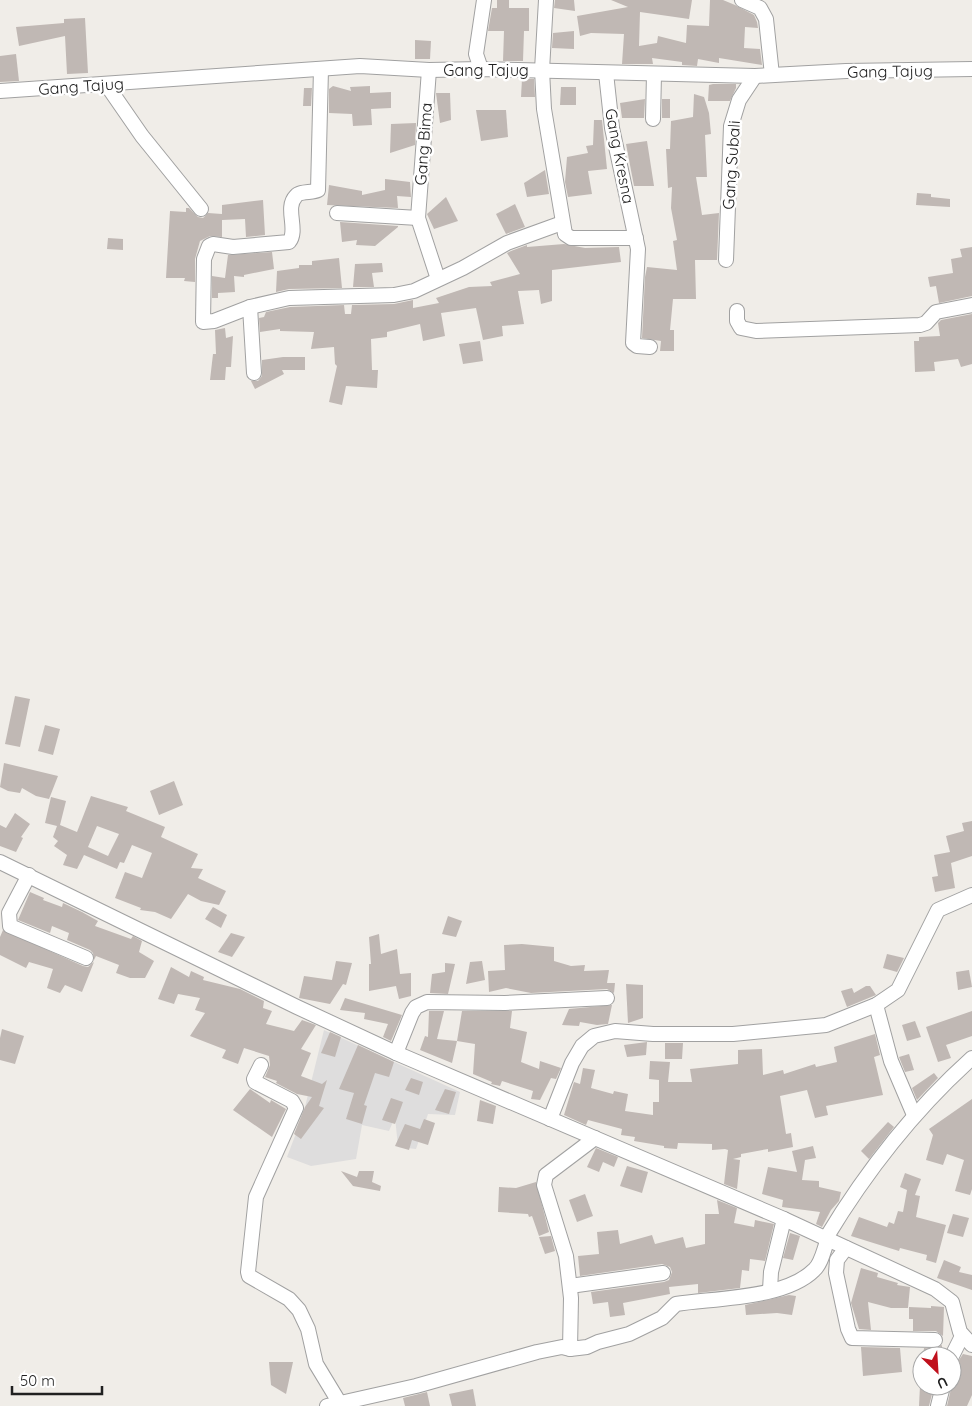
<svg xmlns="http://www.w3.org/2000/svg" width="972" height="1406" viewBox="0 0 972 1406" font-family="Quicksand,sans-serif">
<rect width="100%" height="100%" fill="#f0ede8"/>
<polygon fill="#dedddd" points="324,1030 460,1092 455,1115 428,1114 416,1149 398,1147 395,1117 389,1131 362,1125 356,1159 311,1166 287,1157 303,1115"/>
<g fill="#c0b8b4" fill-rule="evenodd">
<polygon points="497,0 509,0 509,8 529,8 529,31 524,31 523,61 503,61 504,31 488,31 492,8 497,8"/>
<polygon points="555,0 574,0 575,11 554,8"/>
<polygon points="611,0 692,0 689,19 640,12 639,46 657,43 658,36 686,43 687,25 709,26 710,0 723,0 735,5 754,15 757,22 758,28 745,27 744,48 760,49 762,65 719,58 719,63 698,59 697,66 682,65 682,62 652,58 653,64 622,64 624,34 591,33 580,36 577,16 628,7"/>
<polygon points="85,18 88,73 67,74 65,36 19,46 16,27 64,23 64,19"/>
<polygon points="574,31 574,49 552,48 553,33"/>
<polygon points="415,40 431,41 430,59 415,59"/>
<polygon points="16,54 19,81 0,82 0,56"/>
<polygon points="522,79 534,79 535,97 521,97"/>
<polygon points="713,84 736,84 736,88 730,101 708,101 709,85"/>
<polygon points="333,86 351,91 350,87 370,86 370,93 391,92 391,108 371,109 372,125 353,126 352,114 329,113 329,89"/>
<polygon points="561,87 576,87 576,105 560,105"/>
<polygon points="304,88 312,88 311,106 303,106"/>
<polygon points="436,93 450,93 451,120 440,123"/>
<polygon points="694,94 704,97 709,113 711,134 705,135 707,177 696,177 702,215 719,213 717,260 695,260 696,299 673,299 670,330 674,330 674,351 660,351 661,341 642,338 645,277 647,267 677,270 673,241 677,240 671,208 672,187 668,188 666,149 670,149 671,121 693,117"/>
<polygon points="645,99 644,118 622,118 620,103"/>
<rect x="662" y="99" width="8" height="19"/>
<polygon points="476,110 506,110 508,137 481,141"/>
<polygon points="594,120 602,120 607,169 588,171 592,194 568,197 565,182 567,157 588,153 586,146 593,145"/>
<polygon points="416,123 415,145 390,153 391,124"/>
<polygon points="647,141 654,186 634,186 626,144"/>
<polygon points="545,170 549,194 527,197 524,183"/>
<polygon points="385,179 410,182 411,197 397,196 398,208 327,205 329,185 362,191 362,195 385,190"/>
<polygon points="917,193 931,194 931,197 950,199 950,207 916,205"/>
<polygon points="446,197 458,221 434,229 427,214"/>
<polygon points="263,200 265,235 246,237 245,219 222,220 222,205"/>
<polygon points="515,204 525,227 506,234 496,214"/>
<polygon points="186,208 189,208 198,217 203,218 208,213 222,214 222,237 210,236 200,241 195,259 195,282 184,281 185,278 166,278 170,211 186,212"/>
<polygon points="340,222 398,226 398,227 375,246 356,245 357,240 342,242"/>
<polygon points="108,238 123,239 123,250 107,249"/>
<polygon points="564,244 585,248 619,247 621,262 552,270 552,301 541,304 539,290 518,291 524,324 502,326 503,336 483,340 476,308 441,313 445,336 423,341 420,324 387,332 387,337 371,339 372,370 378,370 377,388 346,386 342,405 329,402 337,366 335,364 334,347 311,349 314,332 280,331 280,329 260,332 259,318 264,317 266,312 290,307 344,305 345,314 351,314 352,305 394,304 413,300 413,308 439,303 436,298 469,287 492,286 490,282 520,274 507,253 511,251 527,245 527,247"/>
<polygon points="972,247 972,296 939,303 936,286 930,287 928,277 953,273 951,259 962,257 960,249"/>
<polygon points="272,252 274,269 244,275 244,277 234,276 235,292 218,293 218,298 212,298 212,276 225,278 228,255"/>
<polygon points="339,258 342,288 289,289 276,292 277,271 299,268 299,265 312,265 312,261"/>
<polygon points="382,263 383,272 372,273 374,287 353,287 355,264"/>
<polygon points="972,314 972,364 961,367 958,359 934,362 935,371 915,372 914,341 919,341 919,337 940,336 938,323 941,320"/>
<polygon points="225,328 226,338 233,336 231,367 226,367 225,380 210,380 213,354 216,354 215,330"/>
<polygon points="480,341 483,361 463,364 459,344"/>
<polygon points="283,357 305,357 305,370 282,370 284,374 255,389 251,381 258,381 262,376 262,360"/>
<polygon points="15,696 30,699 20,747 5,744"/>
<polygon points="45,725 60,729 53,755 38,751"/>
<polygon points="4,763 58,776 49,799 36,796 22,788 20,793 8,791 0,787"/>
<polygon points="174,781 183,805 159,815 150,791"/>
<path d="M91,796L128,807L126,811L165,827L161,837L198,854L191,868L203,869L198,878L226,891L219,905L201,901L188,894L171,919L155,912L140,910L141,908L115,898L125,872L142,878L152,853L132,845L124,863L120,862L117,869L84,855L77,869L63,865L67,855L54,846L58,841L53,837L57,826L45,823L51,797L66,801L60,825L77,832ZM97,826L119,834L108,856L88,847Z"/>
<polygon points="15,813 30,824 21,837 23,838 16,852 0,846 0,825 6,828"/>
<polygon points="972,821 972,856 951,863 955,888 935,892 932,877 938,876 934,855 950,852 946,836 964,831 962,823"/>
<polygon points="30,892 44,898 43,900 62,907 63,903 82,912 98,921 95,926 131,939 133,936 142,941 139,952 154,961 145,978 130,978 116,973 119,965 96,956 94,960 93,953 90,950 67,940 69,933 52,926 50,933 18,920"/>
<polygon points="213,907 227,915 221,928 205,919"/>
<polygon points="448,916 462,921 456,937 442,934"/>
<polygon points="3,930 83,966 88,967 94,962 82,992 65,985 60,993 47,988 53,969 29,962 26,968 0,955 0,937"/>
<polygon points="231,933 245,937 232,957 218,952"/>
<polygon points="379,934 381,954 397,949 400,974 411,973 411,996 399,999 396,986 369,991 369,964 371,964 369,937"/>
<polygon points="522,944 554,947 554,961 571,966 585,965 584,971 609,970 607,983 615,983 614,993 607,989 531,993 506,988 489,992 488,971 505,970 504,945"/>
<polygon points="887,954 904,958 897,972 883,968"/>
<polygon points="336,961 352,963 346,985 343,984 330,1004 299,998 304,976 332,980"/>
<polygon points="482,961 485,980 466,984 470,962"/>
<polygon points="445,963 455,964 448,994 430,993 432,974 445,972"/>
<polygon points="171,967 189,977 191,971 204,977 203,980 240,989 264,1001 263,1008 272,1011 266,1024 294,1031 302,1020 316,1025 301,1049 311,1053 301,1076 322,1084 327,1080 319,1106 324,1108 301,1139 294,1134 305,1107 312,1097 297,1094 276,1083 277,1081 265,1077 270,1065 269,1056 244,1048 238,1064 222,1058 226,1050 190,1036 205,1013 195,1010 200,998 178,994 174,1004 158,999"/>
<polygon points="969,970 972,987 958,990 956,972"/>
<polygon points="626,984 643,985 643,1018 628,1023"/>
<polygon points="866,986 870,986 876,995 847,1007 841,991 852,988 854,993"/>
<polygon points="345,998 402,1015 391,1041 383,1037 388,1024 364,1019 365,1013 340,1010"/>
<polygon points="612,1005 608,1024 597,1025 580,1022 579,1026 562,1025 569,1009"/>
<polygon points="429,1011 444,1011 437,1039 457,1041 452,1063 420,1050 425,1036 428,1037"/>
<polygon points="462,1011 512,1011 510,1028 527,1032 521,1062 539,1069 540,1061 561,1068 556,1079 551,1078 540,1100 531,1099 533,1091 502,1081 500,1086 491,1084 492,1082 473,1074 475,1044 457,1041"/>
<polygon points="972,1011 972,1036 946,1045 951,1058 938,1062 926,1027"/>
<polygon points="915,1021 921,1037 907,1041 902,1025"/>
<polygon points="2,1029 24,1036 15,1064 0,1060 0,1038"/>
<polygon points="330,1032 341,1037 335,1057 321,1053"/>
<polygon points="875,1034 880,1055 874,1057 883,1095 826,1106 828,1115 815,1118 807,1090 780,1096 786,1134 791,1133 793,1147 768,1152 768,1149 741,1154 741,1157 733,1159 740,1160 737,1189 724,1184 728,1150 725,1149 712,1150 712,1144 678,1143 677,1149 664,1148 664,1146 634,1141 635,1137 621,1135 622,1129 588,1120 586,1125 564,1115 574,1082 580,1084 583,1068 595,1070 591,1088 613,1094 614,1091 628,1094 625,1111 653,1115 653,1102 659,1102 659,1080 649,1079 650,1061 670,1062 668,1082 692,1082 690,1069 738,1064 738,1050 762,1049 763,1075 783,1070 784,1074 815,1064 816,1067 837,1062 834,1047"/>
<polygon points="647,1042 646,1055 627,1057 624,1045"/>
<polygon points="665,1043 683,1043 682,1059 665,1059"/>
<polygon points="358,1045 394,1062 389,1077 375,1073 364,1105 367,1106 362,1124 346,1119 354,1093 339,1089"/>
<polygon points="909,1054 914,1070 905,1072 899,1057"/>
<polygon points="934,1073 938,1078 917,1100 912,1088"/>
<polygon points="411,1078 423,1082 419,1095 405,1090"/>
<polygon points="250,1089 270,1103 271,1100 286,1109 272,1137 233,1110"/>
<polygon points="445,1089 456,1092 449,1114 435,1110"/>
<polygon points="391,1098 403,1102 395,1124 382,1120"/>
<polygon points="972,1099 972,1189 970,1195 955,1191 964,1160 947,1154 943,1165 926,1160 933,1135 929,1129"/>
<polygon points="480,1100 496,1106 493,1124 477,1121"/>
<polygon points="424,1119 435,1123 428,1145 412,1140 409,1150 395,1146 405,1124 420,1129"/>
<polygon points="888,1122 894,1127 869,1159 861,1151"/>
<polygon points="813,1146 816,1158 805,1160 802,1180 819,1181 819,1187 841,1192 839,1201 831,1210 822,1227 816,1224 820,1212 782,1207 783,1200 762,1194 768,1167 797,1172 792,1151"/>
<polygon points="596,1148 618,1157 614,1167 603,1162 599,1172 587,1167"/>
<polygon points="627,1166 648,1172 642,1193 620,1186"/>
<polygon points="341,1171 357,1177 359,1171 374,1171 372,1182 381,1186 380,1191 353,1186"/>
<polygon points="905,1173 921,1179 915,1195 920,1196 916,1217 946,1225 936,1263 926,1260 927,1255 900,1248 899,1251 851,1236 859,1217 887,1227 889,1222 894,1224 898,1211 903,1212 907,1190 900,1187"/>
<polygon points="536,1182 549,1232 539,1236 532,1216 529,1217 528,1214 498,1212 499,1187 516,1188"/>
<polygon points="585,1194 593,1216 577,1222 569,1200"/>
<polygon points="717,1200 737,1208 734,1223 754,1227 755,1220 774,1224 765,1261 750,1259 749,1271 742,1270 740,1288 698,1293 698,1284 669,1287 670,1294 623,1303 625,1315 610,1317 608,1302 593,1304 591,1292 664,1282 669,1280 672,1272 670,1267 662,1264 580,1276 578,1256 599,1254 597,1232 618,1230 620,1244 652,1235 655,1244 683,1237 686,1248 705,1244 705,1214 719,1214"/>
<polygon points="953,1214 969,1218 963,1237 947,1233"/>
<polygon points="790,1233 800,1236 793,1260 783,1258"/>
<polygon points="551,1236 555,1251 545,1254 539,1237"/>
<polygon points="944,1260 961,1267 959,1272 972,1275 972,1290 937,1278"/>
<polygon points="861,1268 878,1273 877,1277 898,1283 897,1285 910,1287 908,1308 891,1308 868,1302 871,1330 859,1329 851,1303"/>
<polygon points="789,1295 796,1296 792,1315 777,1313 746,1315 745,1305"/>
<polygon points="931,1306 944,1307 943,1336 936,1331 913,1331 913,1319 909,1319 909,1307 931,1308"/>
<polygon points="942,1345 942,1356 923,1356 924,1348 935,1349"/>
<polygon points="861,1347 900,1348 902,1372 863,1376"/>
<polygon points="963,1354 972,1356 972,1395 967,1406 947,1406 957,1363"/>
<polygon points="269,1362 293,1362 286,1394 271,1385"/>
<polygon points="920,1386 934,1386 929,1406 919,1406"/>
<polygon points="473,1389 476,1406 452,1406 449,1394"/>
<polygon points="427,1392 430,1406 405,1406 403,1398"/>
</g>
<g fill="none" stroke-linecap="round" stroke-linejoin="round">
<g stroke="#a1a1a1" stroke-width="16">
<g id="minor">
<polyline points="546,0 542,70 544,109 565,234 571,238 636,238"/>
<polyline points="742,0 760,8 766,19 772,75"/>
<path d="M321,69L318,190C312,193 300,191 296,196C284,208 299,230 289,242L233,247L213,244L209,246L204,259L203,322L214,321L250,307L289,298L394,295L414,291L463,268L507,243L562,223"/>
<polyline points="481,69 476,54 484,0"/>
<polyline points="429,70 418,218 438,279"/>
<polyline points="606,73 612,128 638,249 633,343 637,346 650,347"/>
<polyline points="106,84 142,136 201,209"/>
<polyline points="0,91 360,66 429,70 481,69 755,76 846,71 972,69"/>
<polyline points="653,119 654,74"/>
<polyline points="337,213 418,218"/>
<polyline points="726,260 731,126 739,100 755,76"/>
<polyline points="250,307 254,373"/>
<polyline points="737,311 737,321 741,328 756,331 920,325 926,323 936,312 972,305"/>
<polyline points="0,862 297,1007 396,1053 784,1219 935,1289 952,1302 960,1332 972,1345"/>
<polyline points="29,875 9,913 10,926 86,958"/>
<polyline points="876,1005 891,1061 914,1115"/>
<polyline points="396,1053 412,1013 416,1007 427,1002 505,1003 607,998"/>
<polyline points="261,1065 254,1079 255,1082 292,1101 296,1108 256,1197 248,1272 249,1276 289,1299 299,1310 308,1329 316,1364 339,1402"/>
<polyline points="550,1119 572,1063 582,1046 594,1036 615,1031 653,1034 733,1034 826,1025 876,1005 898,990 938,910 972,895"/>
<path d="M826,1238C867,1170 913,1111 972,1058"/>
<polyline points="846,1248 837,1260 836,1273 848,1329 852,1338 935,1340"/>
<polyline points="570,1286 663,1273"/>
<polyline points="770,1290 771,1272 784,1219"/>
<polyline points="570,1349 571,1298 566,1256 544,1185 546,1175 595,1138"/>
<polyline points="952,1356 962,1336"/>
<path d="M327,1406L416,1386L537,1352L562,1347L570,1349L587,1347L598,1342L629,1334L662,1318L676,1304C715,1298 785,1299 814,1270C822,1263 824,1248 828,1239"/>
<polyline points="938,1406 943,1386"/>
</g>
</g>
<use href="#minor" stroke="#fff" stroke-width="14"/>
</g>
<g text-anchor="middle" stroke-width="5" stroke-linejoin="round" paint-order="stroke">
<g font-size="16" fill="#202020" stroke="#fff">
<text x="486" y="76">Gang Tajug</text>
<text transform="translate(890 71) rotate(-1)" y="6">Gang Tajug</text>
<text transform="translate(81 86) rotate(-4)" y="6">Gang Tajug</text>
<text transform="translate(423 144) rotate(-86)" y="6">Gang Bima</text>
<text transform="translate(620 156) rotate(79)" y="6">Gang Kresna</text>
<text transform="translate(731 165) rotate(-86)" y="6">Gang Subali</text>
</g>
</g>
<g transform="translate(937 1371) rotate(155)"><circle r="24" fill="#ffffff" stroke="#a6a6a6"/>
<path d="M0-4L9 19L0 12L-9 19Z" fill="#c0101c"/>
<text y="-8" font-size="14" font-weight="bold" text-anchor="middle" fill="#202020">U</text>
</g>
<path d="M12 1386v8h90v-8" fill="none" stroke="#202020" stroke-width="2.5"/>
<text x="20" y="1386" font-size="15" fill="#202020" stroke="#ffffff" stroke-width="4" paint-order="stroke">50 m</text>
</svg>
